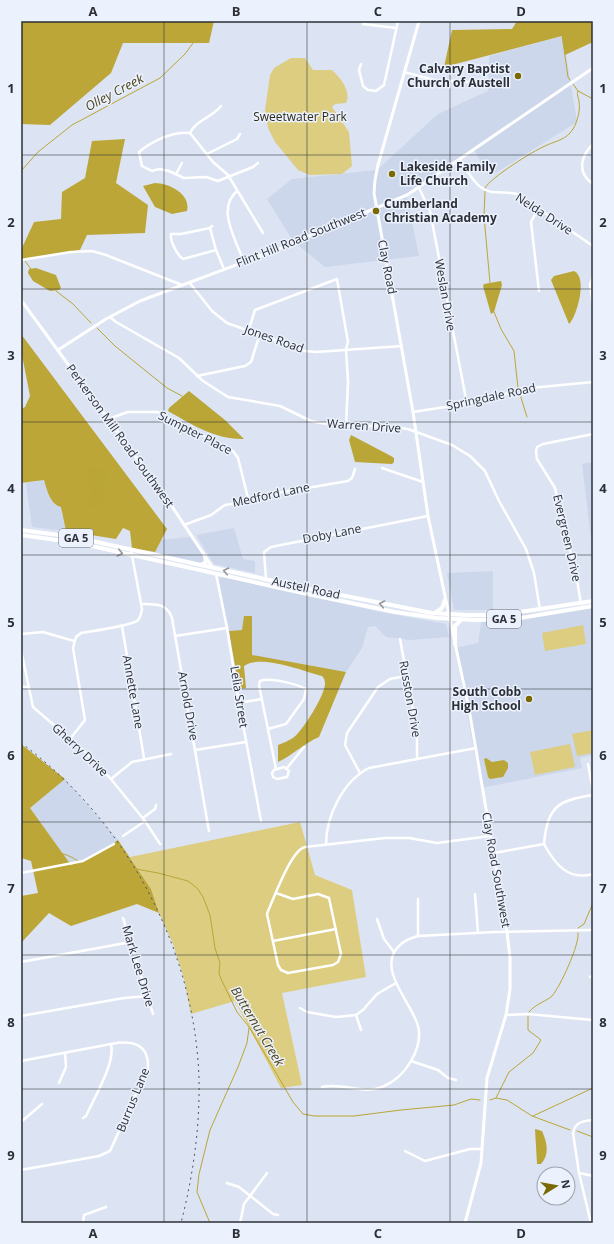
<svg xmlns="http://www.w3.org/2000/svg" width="614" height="1244" viewBox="0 0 614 1244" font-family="'Open Sans',sans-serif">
<rect width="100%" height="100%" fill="#dce4f3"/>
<g fill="#ccd7eb">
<polygon points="563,36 577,122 489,177 474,150 407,196 419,256 325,267 293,241 267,199 292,179 377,170 438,114 488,91 489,56"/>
<polygon points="593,462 593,556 582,464"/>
<polygon points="44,480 49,496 61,506 66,531 32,527 26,483"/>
<polygon points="234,528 243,559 255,561 255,573 214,564 196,535"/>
<polygon points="190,537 204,558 204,561 200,564 155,552 160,540"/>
<polygon points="493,571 493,610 454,610 447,573"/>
<polygon points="222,577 381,612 446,624 449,637 410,640 386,637 375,626 368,627 362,648 346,672 251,655 252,616 242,630 229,631 219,579"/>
<polygon points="593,608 593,755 580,758 582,768 481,788 455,648 478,643 481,623 489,617"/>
<polygon points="65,779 118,840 100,853 71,865 30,808"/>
</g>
<g fill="#dccd81">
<path d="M291,58H305L313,70H332C340,77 352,92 346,103L335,104L332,107L349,132L352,166L342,174L310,175L298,170L275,142L268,128L265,110L270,75L274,68Z"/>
<polygon points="583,625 586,644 545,651 542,633"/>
<polygon points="593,730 593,753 577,756 572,734"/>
<polygon points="570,744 575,767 535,775 530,752"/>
<polygon points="300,822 315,875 352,890 366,977 282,993 302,1085 281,1088 235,1001 191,1014 184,979 173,944 159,913 151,889 130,857"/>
</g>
<g fill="#bba637">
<polygon points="21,21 214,21 209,43 123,43 111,73 50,125 21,124"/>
<polygon points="517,21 593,21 593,42 565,55 562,36 444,67 452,30 512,29"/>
<polygon points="125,139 116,183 148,205 145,233 87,235 80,250 21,260 21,250 34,222 61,219 62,192 85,178 92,141"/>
<path d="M21,334L167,529L155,552L132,548L130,531L123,528L116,539L66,531L61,507C50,504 47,490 44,480L21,483V409L25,407L30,396L21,350Z"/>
<path d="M244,616H252V655L346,672L319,737C303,744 293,755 278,762V745C283,743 288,741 293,738C302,732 325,695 325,684C325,680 324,678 322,676C302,671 261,654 244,666L246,688L239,689L229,631L242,630Z"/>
<polygon points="21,744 65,779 30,808 71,865 100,853 118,840 151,889 159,913 137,904 71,926 49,913 21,943 21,896 38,893 31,861 21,858"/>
</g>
<g fill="#baa636">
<path d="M155,183C169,183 191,194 187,211L172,214L155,207L143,186Z"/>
<polygon points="36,268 56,275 61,288 59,290 50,291 33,281 28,273 29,269"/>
<path d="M574,271C588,277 577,316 569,324L551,280L554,276Z"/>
<polygon points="501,281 502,285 494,312 491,314 483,286 484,284"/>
<path d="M189,391L225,420L244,439C216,440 191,424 168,411L169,408Z"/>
<polygon points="351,435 391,456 394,458 394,462 392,464 355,462 349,440"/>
<polygon points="89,467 99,468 105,471 106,475 103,501 100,505 89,507 88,505 91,495 87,473"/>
<polygon points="486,758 492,762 504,760 508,763 508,768 503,777 490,779 488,777 484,759"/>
<path d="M535,1129L542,1131C547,1142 550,1154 541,1164H537Z"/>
</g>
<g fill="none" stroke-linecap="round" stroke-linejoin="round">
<g stroke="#baa636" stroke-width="1">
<polyline points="560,21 568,77 570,80"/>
<polyline points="573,84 578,91 593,99"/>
<polyline points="21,171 38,152 72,125 160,78 185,54 209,21"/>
<path d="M485,188C490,178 533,151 545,146C553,142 564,140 570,133C576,127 581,111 579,102C579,97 576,95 578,91"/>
<polyline points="485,191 484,216 490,283"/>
<polyline points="21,253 24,259"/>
<polyline points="25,261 31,269"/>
<polyline points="56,291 73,304 91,323"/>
<polyline points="494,312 501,329 514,351 518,388"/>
<polyline points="97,328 115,346 167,388 182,396"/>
<polyline points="519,391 527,417"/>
<path d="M21,830C41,860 55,845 78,861"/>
<polyline points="81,863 92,871 103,873 118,873 136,869 158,873 188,881 197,888 203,897 210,915 215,948 220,963 219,974 222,981 237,1012 249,1027 293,1102 303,1114 314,1116 354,1116 401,1110 454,1105 471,1099 480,1100"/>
<polyline points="578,928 584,924 593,903"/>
<path d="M529,1012C535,1004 547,1001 552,996C560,987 580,944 578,933"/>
<polyline points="496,1098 509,1072 533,1053 541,1040 528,1030 528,1016"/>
<polyline points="490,1100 496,1098 507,1100 532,1116 570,1130"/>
<polyline points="533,1116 593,1088"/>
<polyline points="577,1131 593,1137"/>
<polyline points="210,1223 197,1192 199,1174 210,1130 238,1067 247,1043 249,1028"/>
</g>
<g stroke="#fff" stroke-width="2.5">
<polyline points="363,24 396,28"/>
<polyline points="361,64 359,70 363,86 368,90 376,91 384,85 398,21"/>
<polyline points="404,72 438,81 465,81 470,83"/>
<path d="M190,133C173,131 152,141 139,152L142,166L152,171L159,169L169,171L184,178L206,177L218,181L253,167L258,163"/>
<polyline points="190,133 213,162 228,175 263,233"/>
<path d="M190,133C196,120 213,117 221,106"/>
<path d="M593,144C580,157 577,173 593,184"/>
<polyline points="207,154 237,139 240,134"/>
<path d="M460,159C468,171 476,190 492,192C501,193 508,192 517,194L593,246"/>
<polyline points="176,174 182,163"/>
<polyline points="419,188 430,211 467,404"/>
<path d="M237,191C216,209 236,240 244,262"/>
<polyline points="538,209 531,222 539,291"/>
<polyline points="212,226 210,228 216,250 224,269"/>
<path d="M210,228L181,234H171C170,241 177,255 183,259L216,250"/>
<polyline points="21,260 71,252 92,251 106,255 182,285"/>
<polyline points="189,282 212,311 227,323 305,351 316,352 402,346"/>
<polyline points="593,306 590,285 593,276"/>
<polyline points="110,317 116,322 179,358 203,381 228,397 280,406 311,421 321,423 346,426 385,426 408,429 452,445 470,456 485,471 499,501 526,549 534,573 540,610"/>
<polyline points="249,329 255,310 337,279 348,342 346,349 348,382 346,426"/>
<polyline points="197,376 245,366 251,362 260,334"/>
<polyline points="413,412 484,401 520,389 593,382"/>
<polyline points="108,419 128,412 158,412 233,451 238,458 248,498"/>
<polyline points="382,468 423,482"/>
<polyline points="184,525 211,515 225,505 244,502 248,498 348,481 352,478 355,469"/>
<polyline points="216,574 227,628 239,703 261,821"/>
<polyline points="266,579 264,552 271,547 428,516"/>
<path d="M141,604C155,604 167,603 172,618L209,831"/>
<polyline points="581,604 575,568 562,521 555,488 537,459 536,452 537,447 543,444 593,434"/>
<polyline points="122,626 144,758"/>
<polyline points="21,634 43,632 74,641"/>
<polyline points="175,636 227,628"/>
<polyline points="400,639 417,733 417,759"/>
<polyline points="21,650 33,707 83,750 111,779 145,821 160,844"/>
<polyline points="21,687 28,687"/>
<polyline points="239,703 262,699"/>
<path d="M268,729L286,724L304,699L306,689C297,684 269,677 260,681L259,685L276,769"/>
<path d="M70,739L85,720L73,648L76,637L81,633C92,631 132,626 138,620C141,617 141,613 142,609L131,550"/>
<polyline points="195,750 246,742"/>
<polyline points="588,764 593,791"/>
<polygon points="284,767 289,771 287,777 277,779 273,777 272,773 274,770"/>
<polyline points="287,768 304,747"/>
<polyline points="360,773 345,745 347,733 378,687 390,679 406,676"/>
<polyline points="111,779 132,762 171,754"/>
<polyline points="143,818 155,809 156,805"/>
<polyline points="123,836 145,821"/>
<path d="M544,844C547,807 558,800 593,795"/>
<path d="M544,844C555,864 568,881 593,874"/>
<path d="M326,845C326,816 343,781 369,768L476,748"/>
<polyline points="494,853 544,844"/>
<polyline points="21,873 83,861 114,844"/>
<path d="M276,893L293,899L318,894L329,898L341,954L338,962L333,965L288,973L281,970L278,965L267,914L268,911C274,898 291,850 305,847L385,838H409L437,843L490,836"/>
<polyline points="475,894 478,933"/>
<polyline points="123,918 153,1014"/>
<polyline points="377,919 384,939 394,952"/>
<polyline points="418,936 418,899"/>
<polyline points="273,941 336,929"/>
<polyline points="21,962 131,942"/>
<polyline points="590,977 593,976"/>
<polyline points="300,1008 307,1012 336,1017 356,1015 363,1010 377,994 396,983"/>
<polyline points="356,1015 361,1030"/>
<polyline points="506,1015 528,1014 593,1020"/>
<polyline points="21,1016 124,998 148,996"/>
<polyline points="21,1061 111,1044"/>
<polyline points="411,1061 438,1070 448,1078 456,1080"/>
<polyline points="59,1083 66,1067 65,1053"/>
<path d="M322,1087C342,1082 363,1095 382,1087C394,1082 405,1072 411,1061C417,1051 421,1038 418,1026C412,1003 378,971 397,948C402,942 410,938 418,936L495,932L593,930"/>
<polyline points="21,1122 42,1104"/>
<polyline points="405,1151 425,1161 470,1149 482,1149"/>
<path d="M21,1170L99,1156L110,1151L148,1068C149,1043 131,1040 111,1044C116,1062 94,1098 86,1116L83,1118"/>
<polyline points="579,1173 593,1176"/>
<polyline points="227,1183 239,1187 273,1214 278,1215"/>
<polyline points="83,1223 84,1215 106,1207"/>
<polyline points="240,1223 244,1204 267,1173"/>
<path d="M591,1223L579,1173L573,1133C575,1122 583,1121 593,1120"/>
</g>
<g stroke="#fff" stroke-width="3">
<polyline points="419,21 378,165 375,180 374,193 413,412 428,516 469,709 507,932 510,958 510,989 506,1015 487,1078 481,1163 465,1223"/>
<polyline points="21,300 171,505 213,568"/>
<polyline points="58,350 106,319 140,301 276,250 407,195 593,68"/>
</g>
<g stroke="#fff" stroke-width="4">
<polyline points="21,530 74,537 310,589 432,613 467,615 500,615 593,601"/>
<polyline points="21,535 78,543 303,593 395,612 437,618 475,620 514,619 593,606"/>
<polyline points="201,565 206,562 205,556"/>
<polyline points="435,613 442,608 445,600"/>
<polyline points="455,644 455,626 460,621"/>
</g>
<path stroke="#4f535b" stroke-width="1" stroke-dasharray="2 4" stroke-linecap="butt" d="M21,743C126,820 195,949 199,1079C200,1128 193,1176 181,1223"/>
</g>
<defs><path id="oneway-chevron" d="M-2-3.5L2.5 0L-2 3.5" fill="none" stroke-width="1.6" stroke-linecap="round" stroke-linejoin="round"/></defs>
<g stroke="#96979a">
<use href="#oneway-chevron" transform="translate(120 553) rotate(13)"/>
<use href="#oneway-chevron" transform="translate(226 571) rotate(-168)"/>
<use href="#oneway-chevron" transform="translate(382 604) rotate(-168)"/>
</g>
<path fill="none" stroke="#2c2f35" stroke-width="1" stroke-opacity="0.55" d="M164,21V1223M307,21V1223M450,21V1223M21,155H593M21,289H593M21,422H593M21,555H593M21,689H593M21,822H593M21,955H593M21,1089H593"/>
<g fill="#7a6900" stroke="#ebf1fd" stroke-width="1.5">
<circle cx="518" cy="76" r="4"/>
<circle cx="392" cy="174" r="4"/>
<circle cx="376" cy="211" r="4"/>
<circle cx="529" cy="699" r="4"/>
</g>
<g text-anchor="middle" stroke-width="3" stroke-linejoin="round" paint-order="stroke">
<g fill="#ebf1fd" stroke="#656971" stroke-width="1">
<rect x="59" y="529" width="34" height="18" rx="3"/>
<rect x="487" y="610" width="34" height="18" rx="3"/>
</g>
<g font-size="11" font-weight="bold" fill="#2c2f35">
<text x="76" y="542">GA 5</text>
<text x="504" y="623">GA 5</text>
</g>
<g font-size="12" font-weight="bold" fill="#2c2f35" stroke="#ebf1fd" text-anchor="end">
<text x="510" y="73">Calvary Baptist<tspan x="510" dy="14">Church of Austell</tspan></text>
<text x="400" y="171" text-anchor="start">Lakeside Family<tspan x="400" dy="14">Life Church</tspan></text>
<text x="384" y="208" text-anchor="start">Cumberland<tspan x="384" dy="14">Christian Academy</tspan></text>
<text x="521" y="696">South Cobb<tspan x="521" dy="14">High School</tspan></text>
</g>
<g font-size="12" fill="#2e2b18" stroke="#ebf1fd">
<text x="300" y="121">Sweetwater Park</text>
</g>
<g font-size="12" fill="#2c2f35" stroke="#ebf1fd">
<text transform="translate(544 214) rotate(33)" y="4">Nelda Drive</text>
<text transform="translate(301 238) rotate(-22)" y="4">Flint Hill Road Southwest</text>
<text transform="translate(387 267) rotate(79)" y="4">Clay Road</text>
<text transform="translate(445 295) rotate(80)" y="4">Weslan Drive</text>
<text transform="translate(274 339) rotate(19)" y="4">Jones Road</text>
<text transform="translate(491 397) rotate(-12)" y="4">Springdale Road</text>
<text transform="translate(364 426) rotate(4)" y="4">Warren Drive</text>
<text transform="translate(195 433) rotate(27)" y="4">Sumpter Place</text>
<text transform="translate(120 436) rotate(54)" y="4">Perkerson Mill Road Southwest</text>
<text transform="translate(271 495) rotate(-12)" y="4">Medford Lane</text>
<text transform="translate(332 534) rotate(-11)" y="4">Doby Lane</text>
<text transform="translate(567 538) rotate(77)" y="4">Evergreen Drive</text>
<text transform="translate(306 588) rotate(12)" y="4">Austell Road</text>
<text transform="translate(133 692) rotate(80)" y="4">Annette Lane</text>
<text transform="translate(239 697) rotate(81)" y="4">Lelia Street</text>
<text transform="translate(410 699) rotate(80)" y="4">Russton Drive</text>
<text transform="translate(188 706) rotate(80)" y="4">Arnold Drive</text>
<text transform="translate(80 750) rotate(43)" y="4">Gherry Drive</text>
<text transform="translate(496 870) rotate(80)" y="4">Clay Road Southwest</text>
<text transform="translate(138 966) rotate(73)" y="4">Mark Lee Drive</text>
<text transform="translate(133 1100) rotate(-68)" y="4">Burrus Lane</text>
</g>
<g font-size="13" font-style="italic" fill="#50471b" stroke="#ebf1fd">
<text transform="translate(114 92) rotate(-28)" y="5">Olley Creek</text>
<text transform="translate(258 1026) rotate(59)" y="5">Butternut Creek</text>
</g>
</g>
<rect width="614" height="1244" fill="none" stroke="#ebf1fd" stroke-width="44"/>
<g transform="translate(556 1186) rotate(79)"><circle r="19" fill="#ebf1fd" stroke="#9fa3ad"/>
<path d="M0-3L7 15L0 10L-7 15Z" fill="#7a6900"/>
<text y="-6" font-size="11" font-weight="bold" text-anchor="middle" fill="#2c2f35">N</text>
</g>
<rect x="22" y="22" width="570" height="1200" fill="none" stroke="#2c2f35" stroke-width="1.5"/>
<g font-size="13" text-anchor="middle" font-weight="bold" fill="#2c2f35">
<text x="93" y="16">A</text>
<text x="236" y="16">B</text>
<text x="378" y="16">C</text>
<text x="521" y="16">D</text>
<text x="11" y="93">1</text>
<text x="603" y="93">1</text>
<text x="11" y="227">2</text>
<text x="603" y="227">2</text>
<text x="11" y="360">3</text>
<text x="603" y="360">3</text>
<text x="11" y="493">4</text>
<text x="603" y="493">4</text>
<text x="11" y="627">5</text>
<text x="603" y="627">5</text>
<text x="11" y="760">6</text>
<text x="603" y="760">6</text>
<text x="11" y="893">7</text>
<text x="603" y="893">7</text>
<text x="11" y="1027">8</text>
<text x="603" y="1027">8</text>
<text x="11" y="1160">9</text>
<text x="603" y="1160">9</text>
<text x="93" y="1238">A</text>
<text x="236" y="1238">B</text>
<text x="378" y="1238">C</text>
<text x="521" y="1238">D</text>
</g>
</svg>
